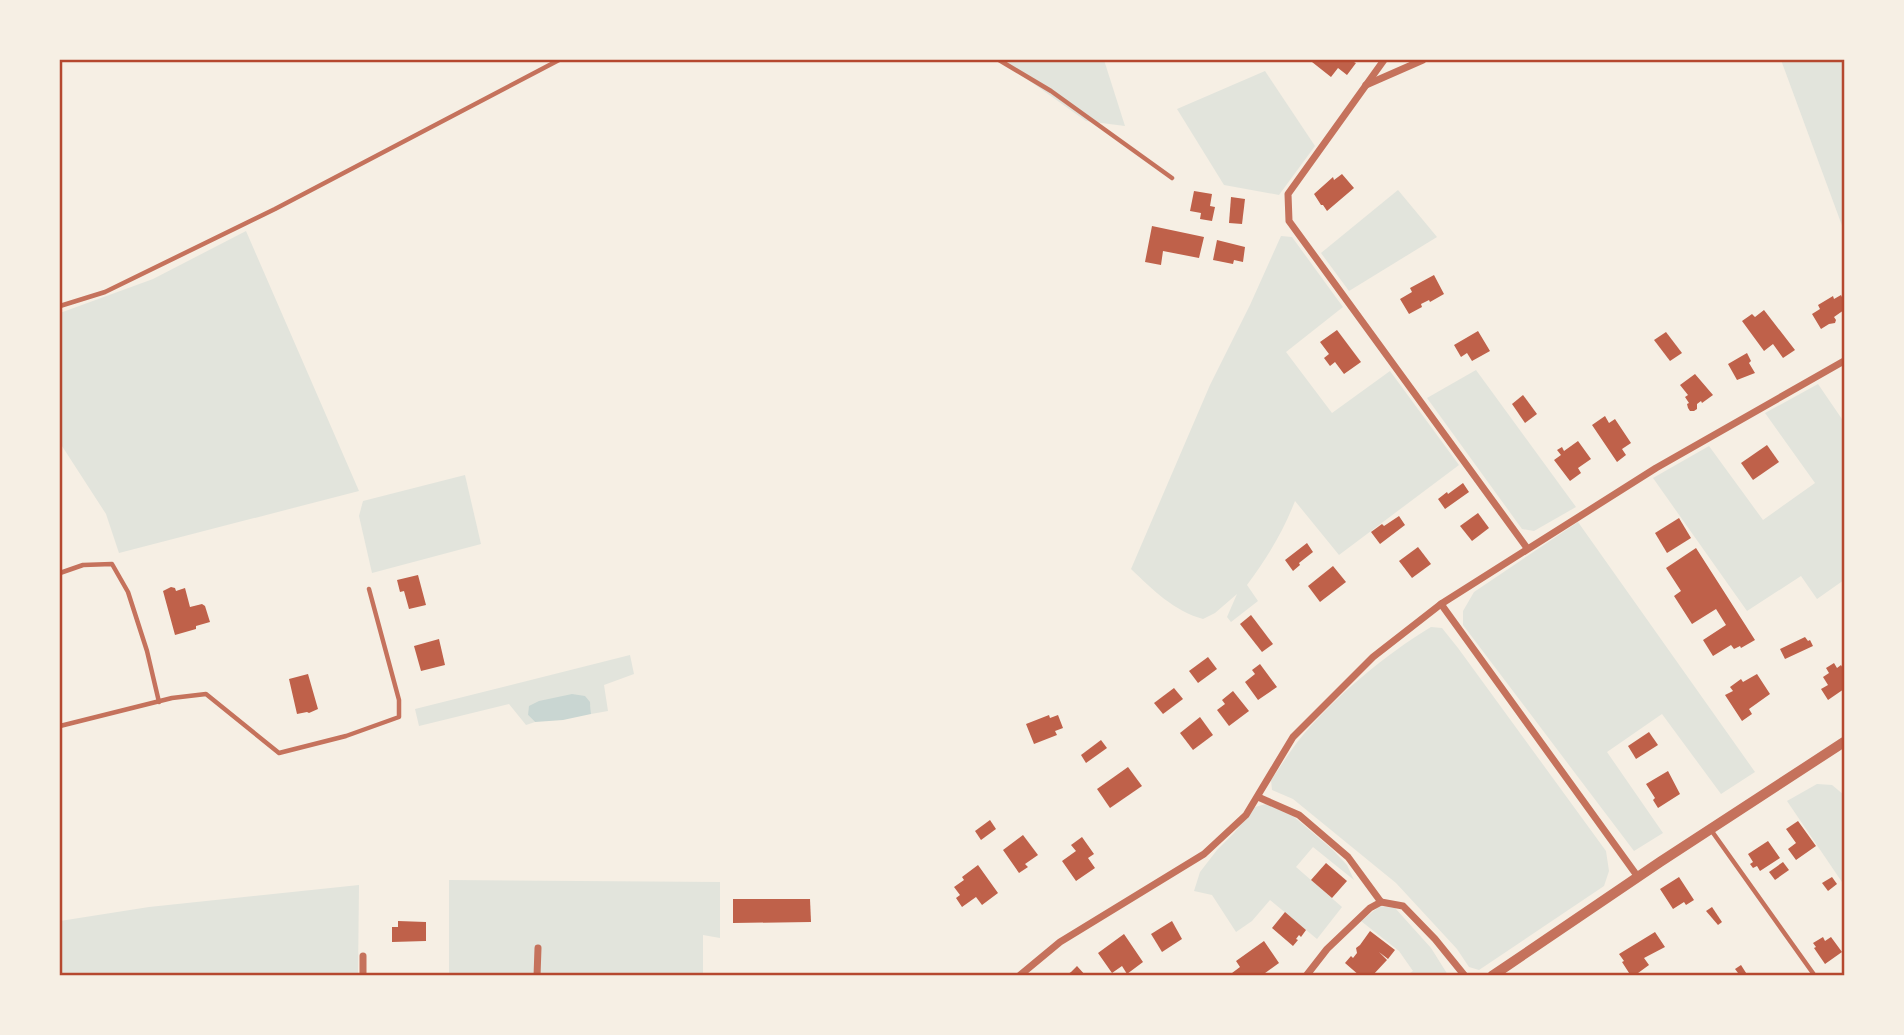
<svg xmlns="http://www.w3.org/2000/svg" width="1904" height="1035" viewBox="0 0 1904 1035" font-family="'Work Sans',sans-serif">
<rect width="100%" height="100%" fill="#f6efe4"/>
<g fill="#e2e4dc">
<polygon points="1000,60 1104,60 1125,126 1086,121"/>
<polygon points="1781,60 1844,60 1844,231"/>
<polygon points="1265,71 1315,146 1279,195 1224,185 1177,109"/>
<polygon points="1398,190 1437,237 1349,291 1321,253"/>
<polygon points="246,231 359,491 119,553 106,514 60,443 60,313 153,279"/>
<path d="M1281,236L1292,237L1343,307L1286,352L1332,413L1390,371L1459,465L1339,555L1295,501C1283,532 1267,558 1247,585L1258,601L1231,622L1227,617L1237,594L1215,613L1203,619C1174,611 1153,590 1131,569L1210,385L1250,305Z"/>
<polygon points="1476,370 1576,507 1534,531 1522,529 1427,398"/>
<polygon points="1818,384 1844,422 1844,580 1817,599 1801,576 1747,611 1653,478 1709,446 1763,520 1815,483 1765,413"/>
<polygon points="465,475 481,544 372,573 359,516 363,501"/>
<polygon points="1578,522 1755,772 1721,794 1662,714 1607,752 1663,833 1634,851 1463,625 1463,611 1474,592"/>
<path d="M1431,627L1442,628L1458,648L1606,851L1609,871L1604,886L1479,970L1469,967L1457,949L1396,883L1293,799L1272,790L1271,780C1282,765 1291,749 1303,735C1337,695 1386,654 1431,627Z"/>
<polygon points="630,655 634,674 604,685 608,711 591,714 590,702 528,715 535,722 526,725 509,704 419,726 415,709"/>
<polygon points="1817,784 1832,785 1844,795 1844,885 1787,801"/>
<polygon points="1266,804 1293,816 1332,849 1347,865 1354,880 1313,847 1296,867 1342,907 1317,939 1270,900 1252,921 1236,932 1212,895 1194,891 1200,872 1217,850 1234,833 1255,807"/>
<polygon points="449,880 720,882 720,938 703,935 703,975 377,976 377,973 449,973"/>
<polygon points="359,885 358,975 60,975 60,921 149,907"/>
<polygon points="1380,906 1395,908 1431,948 1448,975 1407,975 1413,971 1399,951 1361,921"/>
</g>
<polygon fill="#c9d6d2" points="572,694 585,696 590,702 591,714 563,720 535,722 528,715 529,706 539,701"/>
<g fill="#bf614a">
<polygon points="1314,60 1350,60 1356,63 1347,75 1338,68 1331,77 1312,62"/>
<polygon points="1342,174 1354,188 1327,211 1323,205 1321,205 1314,194 1333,177 1334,180"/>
<polygon points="1194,191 1212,194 1210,206 1215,207 1212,221 1200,219 1201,213 1190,211"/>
<polygon points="1231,197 1245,199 1242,224 1229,223"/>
<polygon points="1152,226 1204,237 1199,258 1163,251 1161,265 1145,262"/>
<polygon points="1217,240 1245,247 1243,262 1234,260 1233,264 1213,260"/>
<polygon points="1434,275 1444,294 1430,302 1429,300 1421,304 1422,307 1409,314 1400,299 1412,292 1410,288"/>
<polygon points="1841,295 1844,301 1844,310 1834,317 1836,320 1835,323 1829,324 1821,329 1812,314 1820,309 1818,305 1833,296 1834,299"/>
<polygon points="1764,310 1795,350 1783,358 1773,344 1764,351 1742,321 1752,314 1755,317"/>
<polygon points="1337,330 1361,362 1344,374 1335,362 1330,366 1324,358 1329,354 1320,342"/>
<polygon points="1478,331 1490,351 1472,361 1467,353 1461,357 1454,345"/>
<polygon points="1666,332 1682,353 1670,361 1654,340"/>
<polygon points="1747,353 1751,361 1749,363 1755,373 1737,380 1728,364"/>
<polygon points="1695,374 1713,395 1702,403 1701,401 1697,404 1697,409 1694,411 1690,411 1688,408 1687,404 1689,403 1685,397 1688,395 1680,385"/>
<polygon points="1523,395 1537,414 1525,423 1512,404"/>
<polygon points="1605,416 1609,423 1615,419 1631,443 1622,449 1626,455 1617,462 1592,425"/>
<polygon points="1578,441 1591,459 1578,468 1581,473 1570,481 1554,460 1561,455 1557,450 1562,447 1564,451"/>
<polygon points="1767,445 1779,462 1753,480 1741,463"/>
<polygon points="1463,483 1469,492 1445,509 1438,499 1447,492 1448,494"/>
<polygon points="1478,513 1489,528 1472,541 1460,526"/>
<polygon points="1399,516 1405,525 1380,544 1371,532 1382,524 1384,526"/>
<polygon points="1679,518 1691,538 1667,553 1655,533"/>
<polygon points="1307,543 1313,552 1299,563 1300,565 1293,571 1285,560"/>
<polygon points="1418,547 1431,564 1412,578 1399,561"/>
<polygon points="1696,548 1755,640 1741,648 1740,646 1734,649 1731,645 1713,656 1703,640 1726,625 1716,609 1692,624 1674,596 1681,591 1666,568"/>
<polygon points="1333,566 1346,582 1320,602 1308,586"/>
<polygon points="418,575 426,605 409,609 404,591 400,592 397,580"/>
<polygon points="171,587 175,588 176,591 185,588 190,607 202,604 205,606 210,622 196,626 196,629 175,635 163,591"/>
<polygon points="1251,615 1273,644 1262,652 1240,624"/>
<polygon points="1805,637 1808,641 1810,640 1813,646 1785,659 1780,649"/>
<polygon points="439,639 445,665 421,671 414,646"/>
<polygon points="1208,657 1217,669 1198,683 1189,671"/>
<polygon points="1834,663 1837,668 1841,665 1844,670 1844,689 1828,700 1821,689 1828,685 1823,677 1829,673 1826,668"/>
<polygon points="1260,664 1277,687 1258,700 1245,682 1255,674 1252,670"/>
<polygon points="308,674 318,709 309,713 307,712 297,714 289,679"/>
<polygon points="1757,674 1770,694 1749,709 1752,714 1742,721 1725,695 1733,691 1730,687 1741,679 1743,682"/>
<polygon points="1174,688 1183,699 1163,714 1154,703"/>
<polygon points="1233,691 1249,711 1229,726 1217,710 1225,704 1222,700"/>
<polygon points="1049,715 1050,718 1058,715 1063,728 1055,731 1057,735 1034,744 1026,724"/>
<polygon points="1200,717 1213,735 1193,750 1180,733"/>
<polygon points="1649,732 1658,745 1636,759 1628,746"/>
<polygon points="1101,740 1107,748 1086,763 1081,755"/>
<polygon points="1128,767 1142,786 1110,808 1097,789"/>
<polygon points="1668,771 1680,794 1658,808 1653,800 1655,798 1646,784"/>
<polygon points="990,820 996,829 981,840 975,831"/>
<polygon points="1798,821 1816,846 1796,860 1788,849 1796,843 1786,829"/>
<polygon points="1023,835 1038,855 1025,864 1028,867 1019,873 1003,850"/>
<polygon points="1082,837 1094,854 1088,858 1095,868 1076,881 1062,861 1076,851 1071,845"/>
<polygon points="1768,841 1780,858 1760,871 1757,866 1753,868 1750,864 1753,862 1748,854"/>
<polygon points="1783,862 1789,870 1775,880 1769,872"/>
<polygon points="1326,863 1347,881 1332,898 1311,880"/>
<polygon points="978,865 998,893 982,905 976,897 962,907 956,898 960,895 954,887 964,880 962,877"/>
<polygon points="1679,877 1694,900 1686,905 1684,902 1673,909 1660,889"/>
<polygon points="1832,877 1837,884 1828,891 1822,883"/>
<polygon points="733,899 810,899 811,922 733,923"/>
<polygon points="1712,907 1722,922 1718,925 1706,911"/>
<polygon points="1285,912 1306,930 1301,937 1299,935 1296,939 1298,940 1293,946 1272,928"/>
<polygon points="398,921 426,922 426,941 392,942 392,927 398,927"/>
<polygon points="1172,921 1182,939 1162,952 1151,934"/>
<polygon points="1370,931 1395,950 1388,959 1379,952 1387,960 1372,976 1360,976 1345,963 1351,956 1353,958 1357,953 1356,948 1360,945"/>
<polygon points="1655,932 1665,947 1644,958 1649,965 1634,976 1631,976 1622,962 1624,961 1619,954"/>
<polygon points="1124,934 1143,962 1127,974 1122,966 1112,973 1098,953"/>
<polygon points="1823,937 1825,941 1831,937 1842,952 1825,964 1814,948 1816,947 1813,943"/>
<polygon points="1264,941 1279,963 1261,976 1228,976 1240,967 1236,961"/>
<polygon points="1741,965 1748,976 1734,976 1738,973 1735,969"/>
<polygon points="1077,966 1086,976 1065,976 1071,972"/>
</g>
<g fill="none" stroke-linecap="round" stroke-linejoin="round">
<g stroke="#c5725c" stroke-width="4.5">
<polyline points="999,60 1051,91 1172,178"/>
<polyline points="60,306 105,292 275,209 559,60"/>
<polyline points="60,573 83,565 112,564 128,592 147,651 159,702"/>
<polyline points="60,726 172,698 206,694 279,753 346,736 399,717 399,700 369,589"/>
<polyline points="1711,830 1815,976"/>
</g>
<g stroke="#c5725c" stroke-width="7">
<polyline points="1384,60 1288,194 1289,221 1527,548"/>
<polyline points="1366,85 1423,60"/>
<polyline points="1441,604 1638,877"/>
<polyline points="1258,797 1299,815 1348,857 1381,902"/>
<polyline points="363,976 363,956"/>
<polyline points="537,976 538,948"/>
<polyline points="1019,976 1060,942 1204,854 1246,815 1293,737 1373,657 1441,604 1656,468 1844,361"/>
<polyline points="1306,976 1327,949 1370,908 1381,902 1403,906 1435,939 1465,976"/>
</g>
<polyline stroke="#c5725c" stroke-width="10" points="1492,976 1660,862 1844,742"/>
</g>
<rect width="1904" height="1035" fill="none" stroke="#f6efe4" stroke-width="122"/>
<rect x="61" y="61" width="1782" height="913" fill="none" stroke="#b5482f" stroke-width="2.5"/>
</svg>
